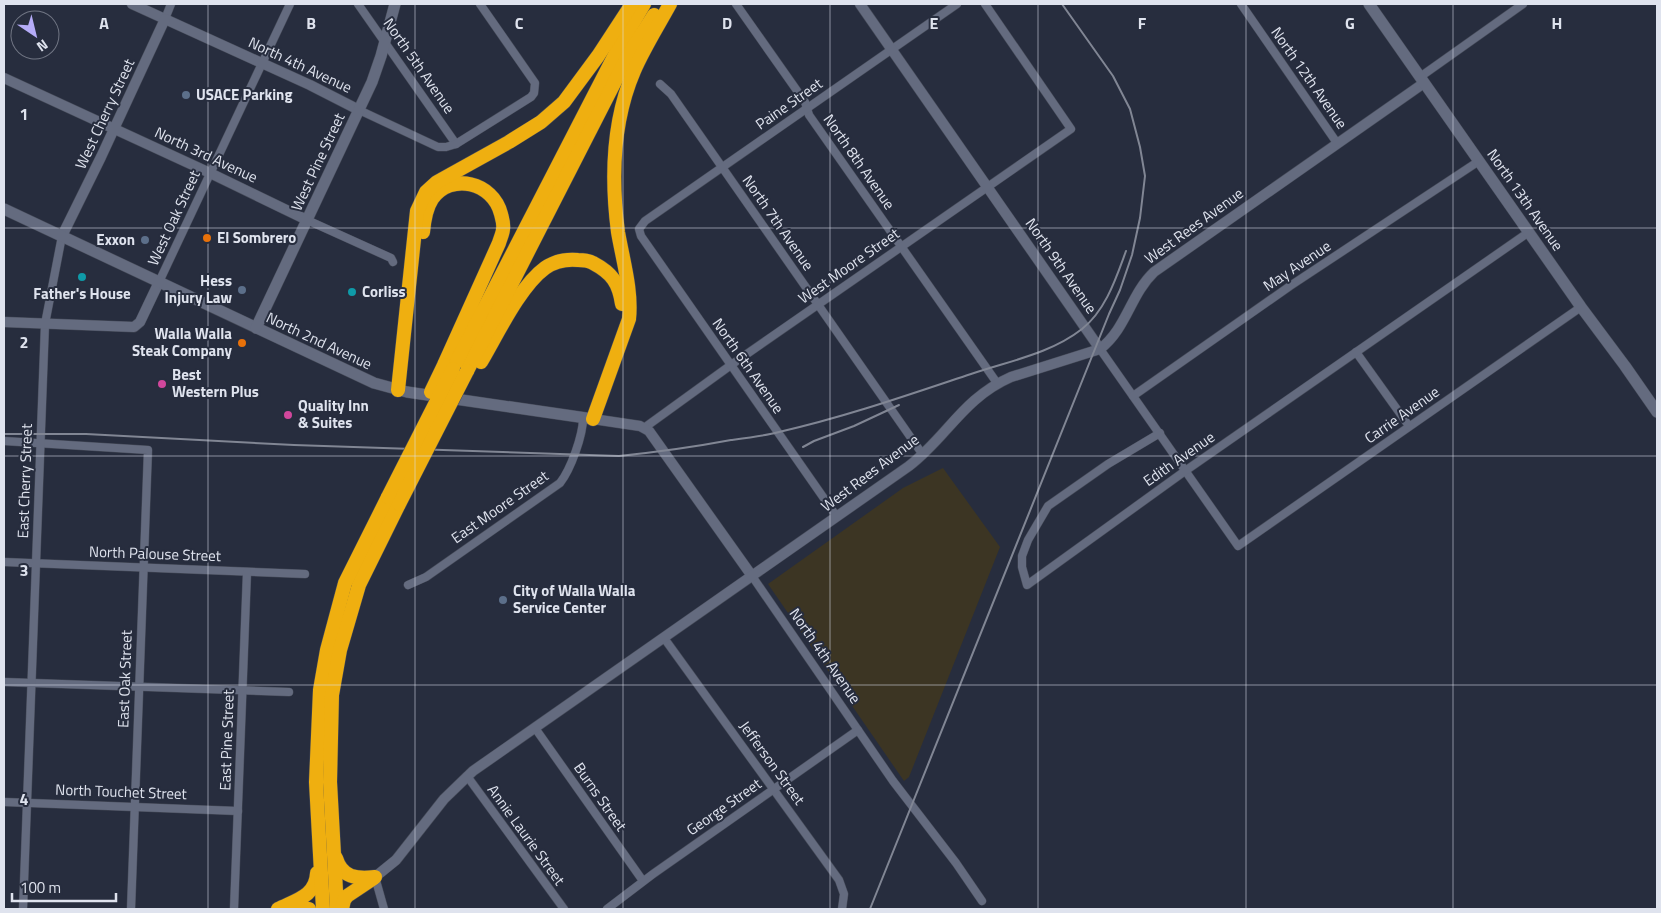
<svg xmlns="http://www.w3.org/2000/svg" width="1661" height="913" viewBox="0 0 1661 913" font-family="'Titillium Web',sans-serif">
<rect width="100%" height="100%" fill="#272d3e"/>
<polygon fill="#3c3523" points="943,468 1000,547 909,777 904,781 768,584 903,488"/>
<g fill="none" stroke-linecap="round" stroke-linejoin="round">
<g stroke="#464b59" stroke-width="9">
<g id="minor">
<polyline points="358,4 456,144"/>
<polyline points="736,4 805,102 809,115 997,383"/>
<polyline points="1241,4 1337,143"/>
<polyline points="165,19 171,4"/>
<polyline points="1420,77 1523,4"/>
<polyline points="660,84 671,94 923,455"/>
<polyline points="359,110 438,147 446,147 456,144 531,97 534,93 535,83 480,4"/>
<polyline points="307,220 391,258 393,262"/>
<polyline points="159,282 290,4"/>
<polyline points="1100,349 1238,546 1581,307"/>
<polyline points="1356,352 1409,426"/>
<polyline points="1133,396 1290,286 1479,161"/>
<polyline points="644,428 731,365 1071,129 985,4"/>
<polyline points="1160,433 1108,464 1048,506 1028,540 1022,556 1022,567 1027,585 1185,471 1529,232"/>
<polyline points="4,441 148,450 131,909"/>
<polyline points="837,517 641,236 639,229 645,221 957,4"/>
<polyline points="4,562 305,574"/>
<polyline points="752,576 893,781 956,863 982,901"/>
<path d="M408,585L426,577L560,483C571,469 583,435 583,418"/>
<polyline points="664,638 839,880 844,894 842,909"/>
<polyline points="4,682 289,692"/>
<polyline points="535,728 643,881"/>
<polyline points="467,776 564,909"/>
<polyline points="4,802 238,811"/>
<polyline points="375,877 384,909"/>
<polyline points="23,909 45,324 62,236"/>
<polyline points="234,909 247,572"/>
<polyline points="607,909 653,874 858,730"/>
</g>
</g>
<g stroke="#464b59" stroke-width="11">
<g id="tertiary">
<polyline points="132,4 310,85 359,110"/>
<polyline points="860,4 1100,349"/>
<polyline points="4,78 210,173 307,220"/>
<polyline points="62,236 101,157 165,19"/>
<polyline points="4,322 134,327 140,322 159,282"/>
<polyline points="593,419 640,426 649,431 752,576"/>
<path d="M375,877L396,860L444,799L473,771L909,466C947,437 963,398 1011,377L1100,349C1127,328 1130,295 1154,272L1424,83"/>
</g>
</g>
<g stroke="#464b59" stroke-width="12">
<g id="secondary">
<polyline points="1369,4 1581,307 1625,366 1657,412"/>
<polyline points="4,209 374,383 407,392 593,419"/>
<polyline points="256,328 372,82 381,56 395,4"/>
</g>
</g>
<g stroke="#464b59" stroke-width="15">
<g id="motorway">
<path d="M423,232C424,221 426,208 432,199C451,172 493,182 501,214C502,218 504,224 503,229C503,233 500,239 499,243L444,365"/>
<path d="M481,362C497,335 520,286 545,268C555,261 567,259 578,260C583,260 588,260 593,263C612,273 619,283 622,304"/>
<polyline points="453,369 619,47 644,4"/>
<polyline points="467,371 629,54 654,15"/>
<polyline points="398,390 417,211 426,192 437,182 509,142 541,122 564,102 598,56 632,4"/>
<path d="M593,419L629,319C632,290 623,261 618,232C611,178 612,122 634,71C644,48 658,26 670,4"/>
<path d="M336,858C342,878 357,879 375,877"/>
<polyline points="286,908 300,907 309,909"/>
<path d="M278,909C296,900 316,896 317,873"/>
<polyline points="323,909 316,782 320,690 327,650 345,583 388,497"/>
<polyline points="337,909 330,782 332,695 340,650 359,585 399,504"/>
<polyline points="342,909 344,900 347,896 374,878"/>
</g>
</g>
<use href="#minor" stroke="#646b7f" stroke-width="8"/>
<use href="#tertiary" stroke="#646b7f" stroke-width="10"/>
<use href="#secondary" stroke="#646b7f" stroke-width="11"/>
<use href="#motorway" stroke="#efaf10" stroke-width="14"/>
<g stroke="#818694" stroke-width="2">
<path d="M4,434H86L294,445L619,456C657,452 694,447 731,440C747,438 764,436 779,432C845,417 908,395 971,374C1009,361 1050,354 1082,329C1106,310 1116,278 1126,251"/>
<polyline points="803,447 814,441 854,426 899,405"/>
<polyline points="870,909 1109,314 1120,290 1132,255 1140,218 1145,176 1140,147 1130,109 1113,76 1062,4"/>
</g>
<g stroke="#464b59" stroke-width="15" stroke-linecap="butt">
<g id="motorway-bridge">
<polyline points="431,392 444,365"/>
<polyline points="388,497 453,369"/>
<polyline points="399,504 467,371"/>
</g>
</g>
<use href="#motorway-bridge" stroke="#efaf10" stroke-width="14"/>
</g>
<path fill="none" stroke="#dfe3ee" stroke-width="1" stroke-opacity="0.55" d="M208,4V909M415,4V909M623,4V909M830,4V909M1038,4V909M1246,4V909M1453,4V909M4,228H1657M4,456H1657M4,685H1657"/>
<g fill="#5c6f8a" stroke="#272d3e" stroke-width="2">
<circle cx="186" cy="95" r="5"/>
<circle cx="145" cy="240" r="5"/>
<circle cx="242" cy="290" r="5"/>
<circle cx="503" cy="600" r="5"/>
</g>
<g fill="#e8710a" stroke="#272d3e" stroke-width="2">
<circle cx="207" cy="238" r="5"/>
<circle cx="242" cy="343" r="5"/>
</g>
<g fill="#0f9aa8" stroke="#272d3e" stroke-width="2">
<circle cx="82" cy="277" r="5"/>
<circle cx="352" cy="292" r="5"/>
</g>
<g fill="#d1479c" stroke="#272d3e" stroke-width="2">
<circle cx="162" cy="384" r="5"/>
<circle cx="288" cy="415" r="5"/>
</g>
<g text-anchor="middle" stroke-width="4" stroke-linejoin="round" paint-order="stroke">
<g font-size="15" fill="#dfe3ee" stroke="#272d3e">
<text transform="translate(300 65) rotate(25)" y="5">North 4th Avenue</text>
<text transform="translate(419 66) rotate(55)" y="5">North 5th Avenue</text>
<text transform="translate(1309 78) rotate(55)" y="5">North 12th Avenue</text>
<text transform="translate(789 104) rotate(-35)" y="5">Paine Street</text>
<text transform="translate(105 114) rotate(-65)" y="5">West Cherry Street</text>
<text transform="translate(206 155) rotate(25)" y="5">North 3rd Avenue</text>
<text transform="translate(318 162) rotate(-65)" y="5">West Pine Street</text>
<text transform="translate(859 162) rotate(55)" y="5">North 8th Avenue</text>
<text transform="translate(1525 200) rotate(55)" y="5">North 13th Avenue</text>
<text transform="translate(174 218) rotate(-65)" y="5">West Oak Street</text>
<text transform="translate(778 223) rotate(55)" y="5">North 7th Avenue</text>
<text transform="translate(1194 226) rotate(-36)" y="5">West Rees Avenue</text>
<text transform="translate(849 266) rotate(-35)" y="5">West Moore Street</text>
<text transform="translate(1061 266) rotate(55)" y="5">North 9th Avenue</text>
<text transform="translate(1297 266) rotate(-34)" y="5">May Avenue</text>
<text transform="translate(319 341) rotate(25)" y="5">North 2nd Avenue</text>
<text transform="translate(748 366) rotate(55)" y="5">North 6th Avenue</text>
<text transform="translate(1402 415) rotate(-35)" y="5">Carrie Avenue</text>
<text transform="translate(1179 459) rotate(-35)" y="5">Edith Avenue</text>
<text transform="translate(870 473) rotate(-37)" y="5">West Rees Avenue</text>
<text transform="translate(25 481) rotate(-88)" y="5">East Cherry Street</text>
<text transform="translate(500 507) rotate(-35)" y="5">East Moore Street</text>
<text transform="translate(155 554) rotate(2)" y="5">North Palouse Street</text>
<text transform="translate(825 656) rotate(55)" y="5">North 4th Avenue</text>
<text transform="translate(125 679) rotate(-88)" y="5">East Oak Street</text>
<text transform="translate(227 740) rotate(-88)" y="5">East Pine Street</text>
<text transform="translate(772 763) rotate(54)" y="5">Jefferson Street</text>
<text transform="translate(121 792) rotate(2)" y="5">North Touchet Street</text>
<text transform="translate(600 797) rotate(55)" y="5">Burns Street</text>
<text transform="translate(724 807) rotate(-35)" y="5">George Street</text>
<text transform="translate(526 835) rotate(54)" y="5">Annie Laurie Street</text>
</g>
<g font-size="15" font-weight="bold" fill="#dfe3ee" stroke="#272d3e" text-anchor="start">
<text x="196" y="100">USACE Parking</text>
<text x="217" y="243">El Sombrero</text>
<text x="135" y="245" text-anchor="end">Exxon</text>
<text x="232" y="286" text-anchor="end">Hess<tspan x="232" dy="17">Injury Law</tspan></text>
<text x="362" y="297">Corliss</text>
<text x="82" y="299" text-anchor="middle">Father's House</text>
<text x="232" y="339" text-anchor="end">Walla Walla<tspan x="232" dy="17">Steak Company</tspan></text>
<text x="172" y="380">Best<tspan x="172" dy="17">Western Plus</tspan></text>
<text x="298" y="411">Quality Inn<tspan x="298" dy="17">&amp; Suites</tspan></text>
<text x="513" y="596">City of Walla Walla<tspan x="513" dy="17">Service Center</tspan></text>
</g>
</g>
<g font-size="16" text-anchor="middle" font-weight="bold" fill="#dfe3ee" stroke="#272d3e" stroke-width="4" stroke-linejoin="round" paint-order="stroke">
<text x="104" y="29">A</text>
<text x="311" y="29">B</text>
<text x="519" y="29">C</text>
<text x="727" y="29">D</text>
<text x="934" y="29">E</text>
<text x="1142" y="29">F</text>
<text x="1350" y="29">G</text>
<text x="1557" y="29">H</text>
<text x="24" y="120">1</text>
<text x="24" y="348">2</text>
<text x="24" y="576">3</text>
<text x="24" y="805">4</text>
</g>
<rect width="1661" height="913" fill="none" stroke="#dfe3ee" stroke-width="10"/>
<g transform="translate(35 35) rotate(145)"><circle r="24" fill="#272d3e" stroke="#717684"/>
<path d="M0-4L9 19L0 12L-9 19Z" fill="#b5acf8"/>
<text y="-8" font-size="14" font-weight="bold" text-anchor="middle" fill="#dfe3ee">N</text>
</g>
<path d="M12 893v8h104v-8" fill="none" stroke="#dfe3ee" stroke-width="2.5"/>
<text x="20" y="893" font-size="15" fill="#dfe3ee" stroke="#272d3e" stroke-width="4" paint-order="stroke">100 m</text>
</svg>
